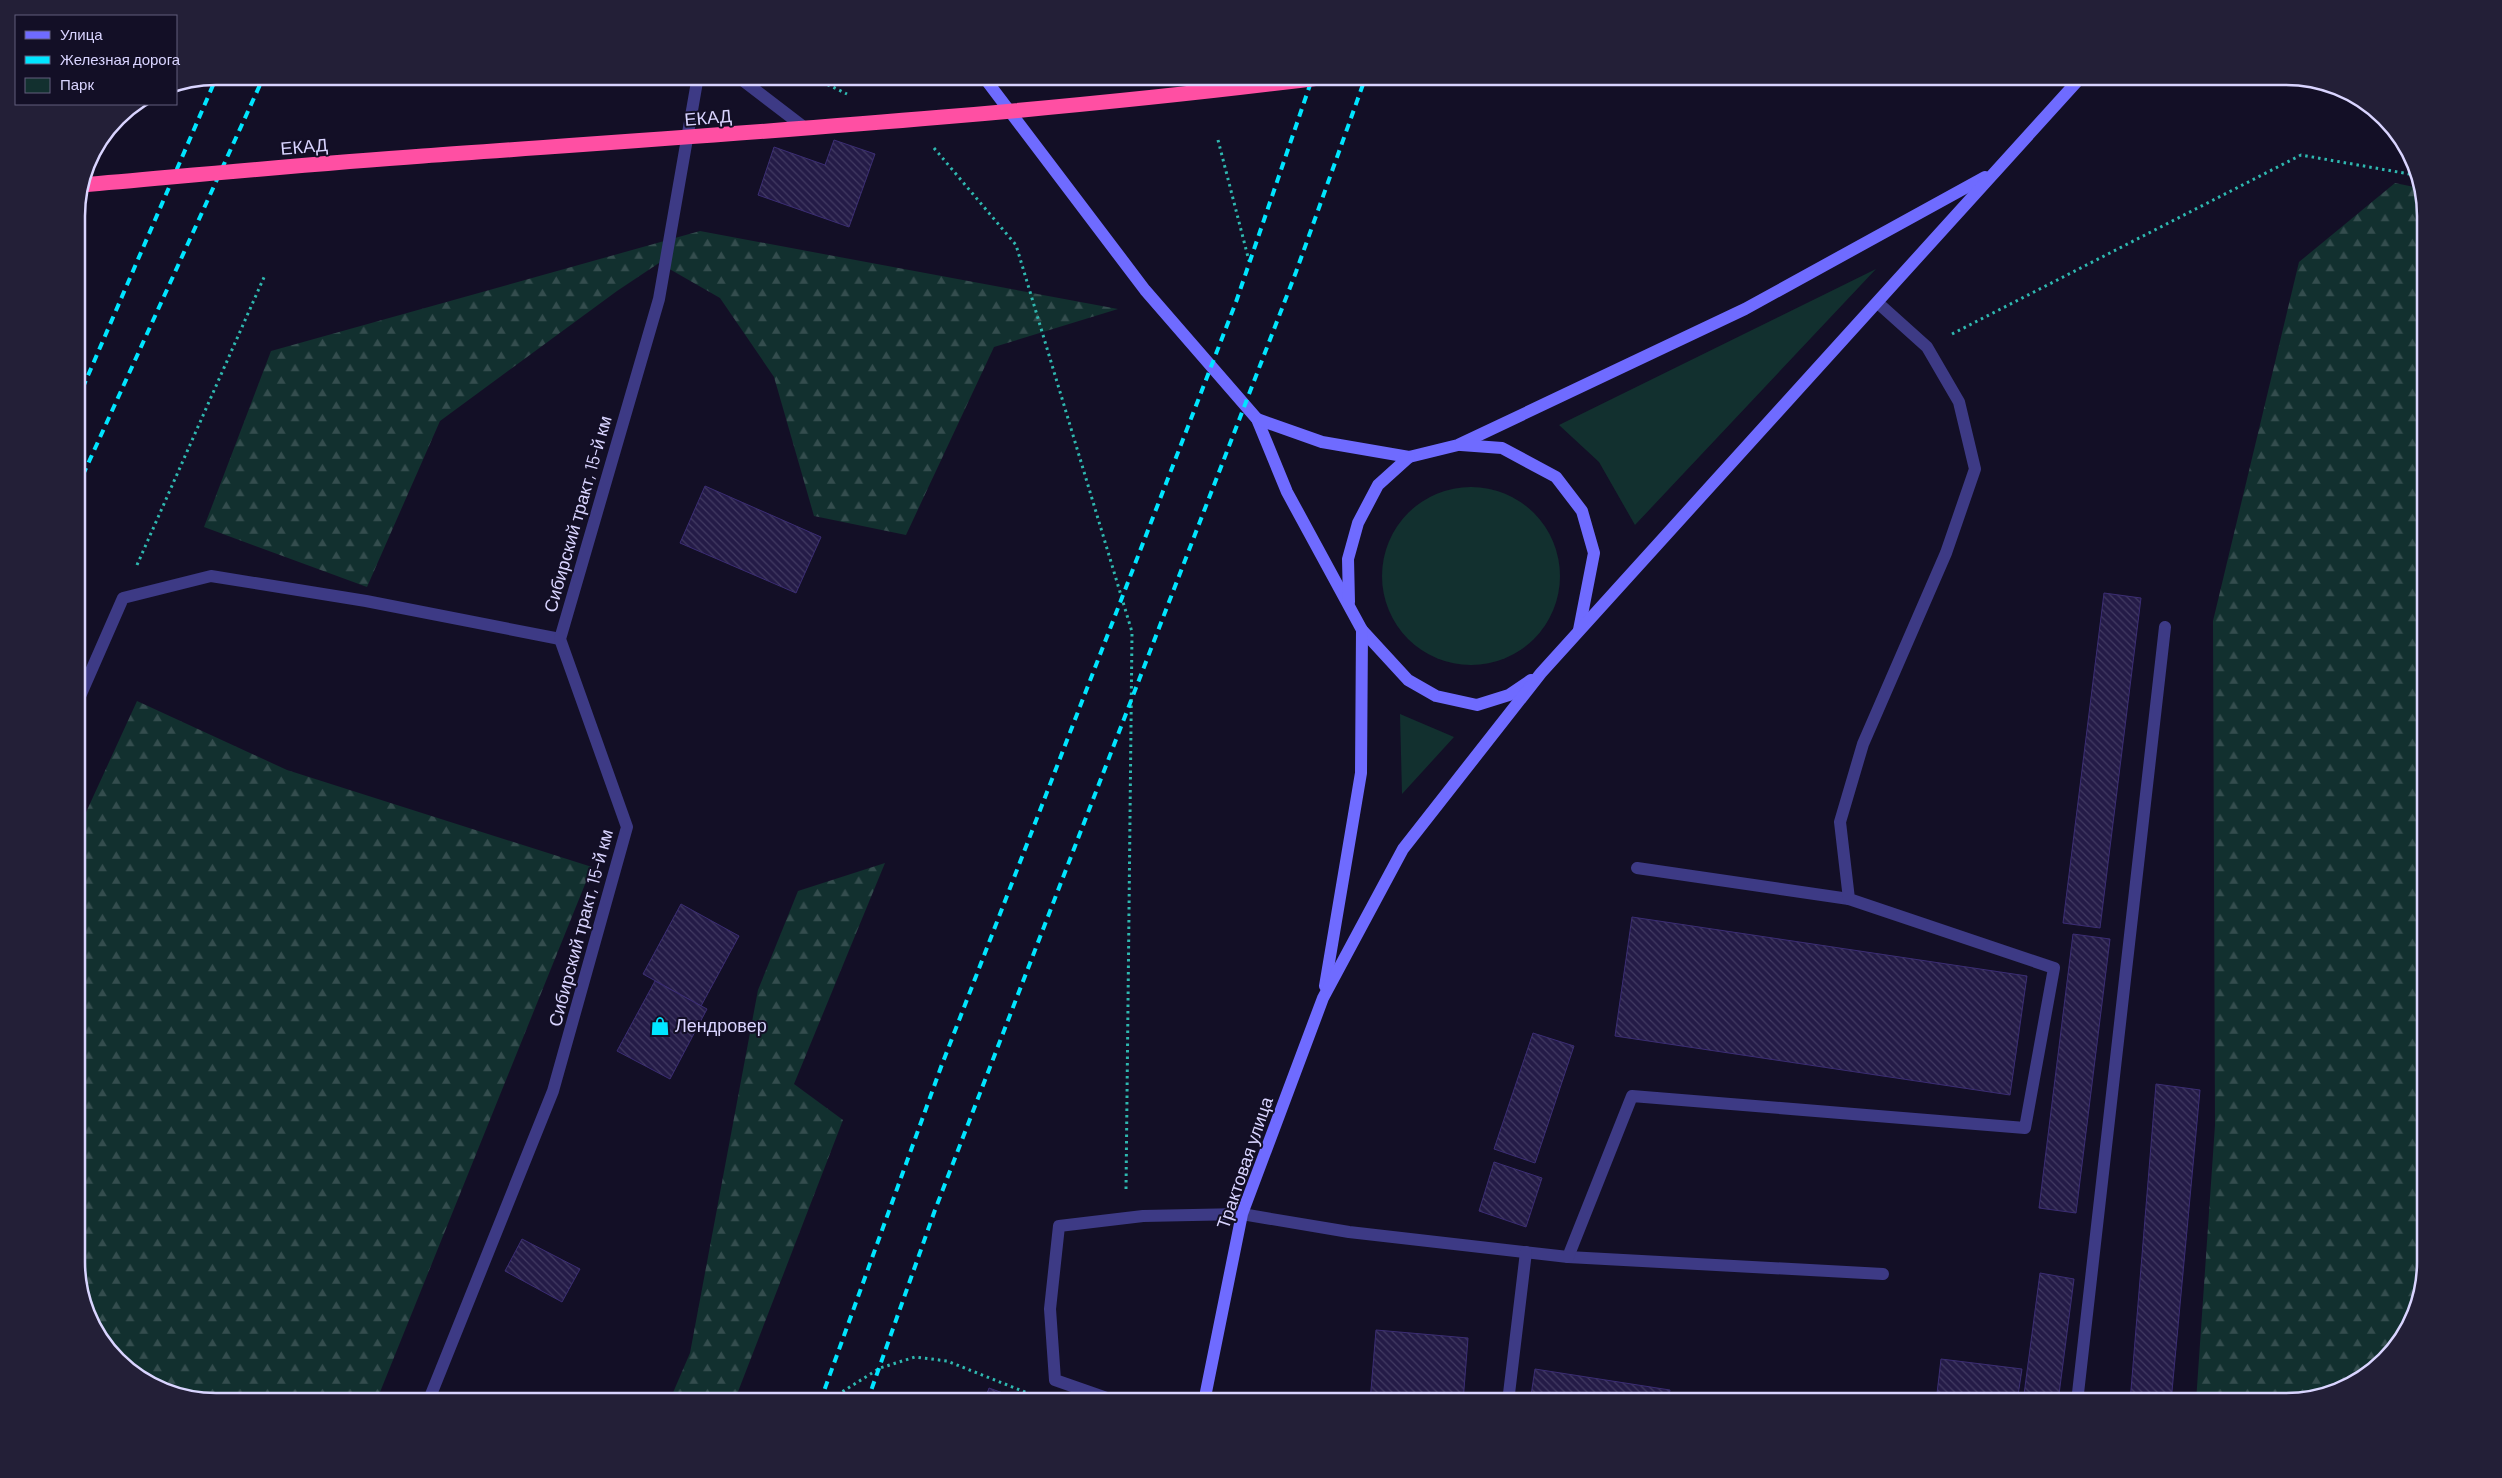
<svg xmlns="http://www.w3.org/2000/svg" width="2502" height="1478" viewBox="0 0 2502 1478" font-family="Barlow,sans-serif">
<defs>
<pattern id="forest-firs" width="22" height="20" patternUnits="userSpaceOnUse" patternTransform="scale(1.25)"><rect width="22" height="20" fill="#12302f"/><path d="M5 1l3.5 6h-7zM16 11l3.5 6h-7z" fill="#344d4e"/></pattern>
<pattern id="building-back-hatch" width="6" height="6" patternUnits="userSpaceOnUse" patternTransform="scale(1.25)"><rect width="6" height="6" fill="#241b47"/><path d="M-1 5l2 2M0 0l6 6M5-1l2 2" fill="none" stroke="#433b63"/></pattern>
</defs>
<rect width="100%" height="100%" fill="#130f26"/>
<g fill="#12302f">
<polygon points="1876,269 1635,525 1599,462 1559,425"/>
<circle cx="1471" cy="576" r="89"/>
<polygon points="1400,714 1454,737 1402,794"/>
</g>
<g fill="url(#forest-firs)">
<polygon points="2395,183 2419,188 2425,207 2426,1262 2407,1332 2356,1383 2286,1402 2196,1402 2215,1125 2213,621 2299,262"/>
<polygon points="700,231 1118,309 994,347 906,535 814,516 774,377 720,298 659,263 617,291 440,421 367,587 204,527 271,351"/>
<polygon points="137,701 287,770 592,867 376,1402 216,1402 146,1383 95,1332 77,1271 77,832"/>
<polygon points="885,863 794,1084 843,1120 734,1402 669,1402 690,1353 758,990 798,891"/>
</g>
<g fill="url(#building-back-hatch)" stroke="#3b2d73">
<polygon points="834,140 875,154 849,227 758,195 774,147 825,165"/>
<polygon points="705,486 821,537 796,593 680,543"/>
<polygon points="2104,593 2141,598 2100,928 2063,923"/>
<polygon points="681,904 739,936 701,1006 643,974"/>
<polygon points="1632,917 2027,976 2010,1095 1615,1036"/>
<polygon points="2073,934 2110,939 2076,1213 2039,1208"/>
<polygon points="655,981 707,1009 670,1079 617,1051"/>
<polygon points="1533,1033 1574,1046 1535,1163 1494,1149"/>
<polygon points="2156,1084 2200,1090 2171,1402 2130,1402"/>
<polygon points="1494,1162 1542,1178 1526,1227 1479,1211"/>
<polygon points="522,1239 580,1269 562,1302 505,1271"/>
<polygon points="2040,1273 2074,1279 2058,1402 2023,1402"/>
<polygon points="1376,1330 1468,1338 1463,1402 1370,1402"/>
<polygon points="1941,1359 2022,1369 2017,1402 1936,1402"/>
<polygon points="1535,1369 1670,1390 1668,1402 1530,1402"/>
<polygon points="989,1388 1028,1402 984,1402"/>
</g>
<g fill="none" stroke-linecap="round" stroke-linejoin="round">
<g stroke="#2fb8b0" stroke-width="3" stroke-dasharray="2.5 4" stroke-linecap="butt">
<polyline points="810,76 847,94"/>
<polyline points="1218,140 1249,261"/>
<polyline points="934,148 1016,245 1132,632 1126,1190"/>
<polyline points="1952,334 2301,155 2415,175"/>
<polyline points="137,565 265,275"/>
<polyline points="826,1402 880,1368 915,1357 947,1361 1030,1394"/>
</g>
<g stroke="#3d3a85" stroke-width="12">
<polyline points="737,76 805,128"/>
<polyline points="77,703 123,598 211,576 366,601 560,639"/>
<polyline points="1637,868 1849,899"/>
<polyline points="1568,1257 1883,1274"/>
<polyline points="1118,1402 1055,1380 1050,1309 1059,1226 1143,1216 1242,1214 1349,1232 1568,1257 1632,1096 2025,1128 2054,968 1849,899 1840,822 1863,744 1946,553 1975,469 1959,402 1927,347 1878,303"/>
<polyline points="1508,1402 1526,1252"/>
<polyline points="2077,1402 2165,627"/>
</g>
<polyline stroke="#3d3a85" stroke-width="12" points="428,1402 553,1091 627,827 560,639 659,299 698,76"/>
<g stroke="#6f6bff" stroke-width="12">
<polyline points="983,76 1145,290 1257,419 1287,492 1362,630 1408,680 1436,696 1477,705 1509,695 1531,680"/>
<polyline points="1257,419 1322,442 1409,457 1458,445 1745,309 1985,177"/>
<polyline points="1461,445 1502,448 1556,477 1582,511 1594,553 1579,630"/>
<polyline points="1349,602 1348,559 1358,523 1378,485 1409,457"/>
<polyline points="1325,986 1361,773 1362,630"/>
<polyline points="1204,1402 1242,1214 1323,998 1403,849 1541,673 2082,76"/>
</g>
<g stroke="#00e5ff" stroke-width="4" stroke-dasharray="8 6" stroke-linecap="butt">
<polyline points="77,401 217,76"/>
<polyline points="77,488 264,76"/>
<polyline points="820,1402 941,1067 1236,302 1313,76"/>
<polyline points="867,1402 935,1210 1296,272 1366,76"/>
</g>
<path stroke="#ff4fa3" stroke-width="15" d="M82,185C196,175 309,164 423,156C727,134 1032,115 1335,76"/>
</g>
<defs>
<g id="shop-bare" transform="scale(1.5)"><path d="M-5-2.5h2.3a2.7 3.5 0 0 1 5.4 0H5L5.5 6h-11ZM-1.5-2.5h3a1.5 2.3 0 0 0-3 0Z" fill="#00e5ff" stroke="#130f26" stroke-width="2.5" paint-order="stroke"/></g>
</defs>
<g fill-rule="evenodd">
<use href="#shop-bare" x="660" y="1026"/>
</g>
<g text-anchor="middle" stroke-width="4" stroke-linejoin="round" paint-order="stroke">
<g font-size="18" fill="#d9d4ff" stroke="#130f26">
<text transform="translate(708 118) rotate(-5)" y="6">ЕКАД</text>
<text transform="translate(304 147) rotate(-5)" y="6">ЕКАД</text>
<text transform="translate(578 514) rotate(-74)" y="6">Сибирский тракт, 15-й км</text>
<text transform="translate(581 928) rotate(-75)" y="6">Сибирский тракт, 15-й км</text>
<text transform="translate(1245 1163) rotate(-71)" y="6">Трактовая улица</text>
</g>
<g font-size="18" fill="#d9d4ff" stroke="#130f26" text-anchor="start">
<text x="675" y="1032">Лендровер</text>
</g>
</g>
<path d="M0 0H2502V1478H0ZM216 85H2286A131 131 0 0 1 2417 216V1262A131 131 0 0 1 2286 1393H216A131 131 0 0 1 85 1262V216A131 131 0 0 1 216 85Z" fill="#231f37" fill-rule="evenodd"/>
<path fill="none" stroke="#d9d4ff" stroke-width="2.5" d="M216 85H2286A131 131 0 0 1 2417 216V1262A131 131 0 0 1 2286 1393H216A131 131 0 0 1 85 1262V216A131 131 0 0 1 216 85Z"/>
<rect x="15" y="15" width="162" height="90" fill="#130f26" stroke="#625e7d"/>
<rect x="25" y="31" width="25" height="8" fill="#6f6bff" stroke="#625e7d"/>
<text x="60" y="40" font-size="15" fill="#d9d4ff">Улица</text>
<rect x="25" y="56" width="25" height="8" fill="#00e5ff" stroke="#625e7d"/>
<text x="60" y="65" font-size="15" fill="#d9d4ff">Железная дорога</text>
<rect x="25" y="78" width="25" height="15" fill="#12302f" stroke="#625e7d"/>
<text x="60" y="90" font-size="15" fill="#d9d4ff">Парк</text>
</svg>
